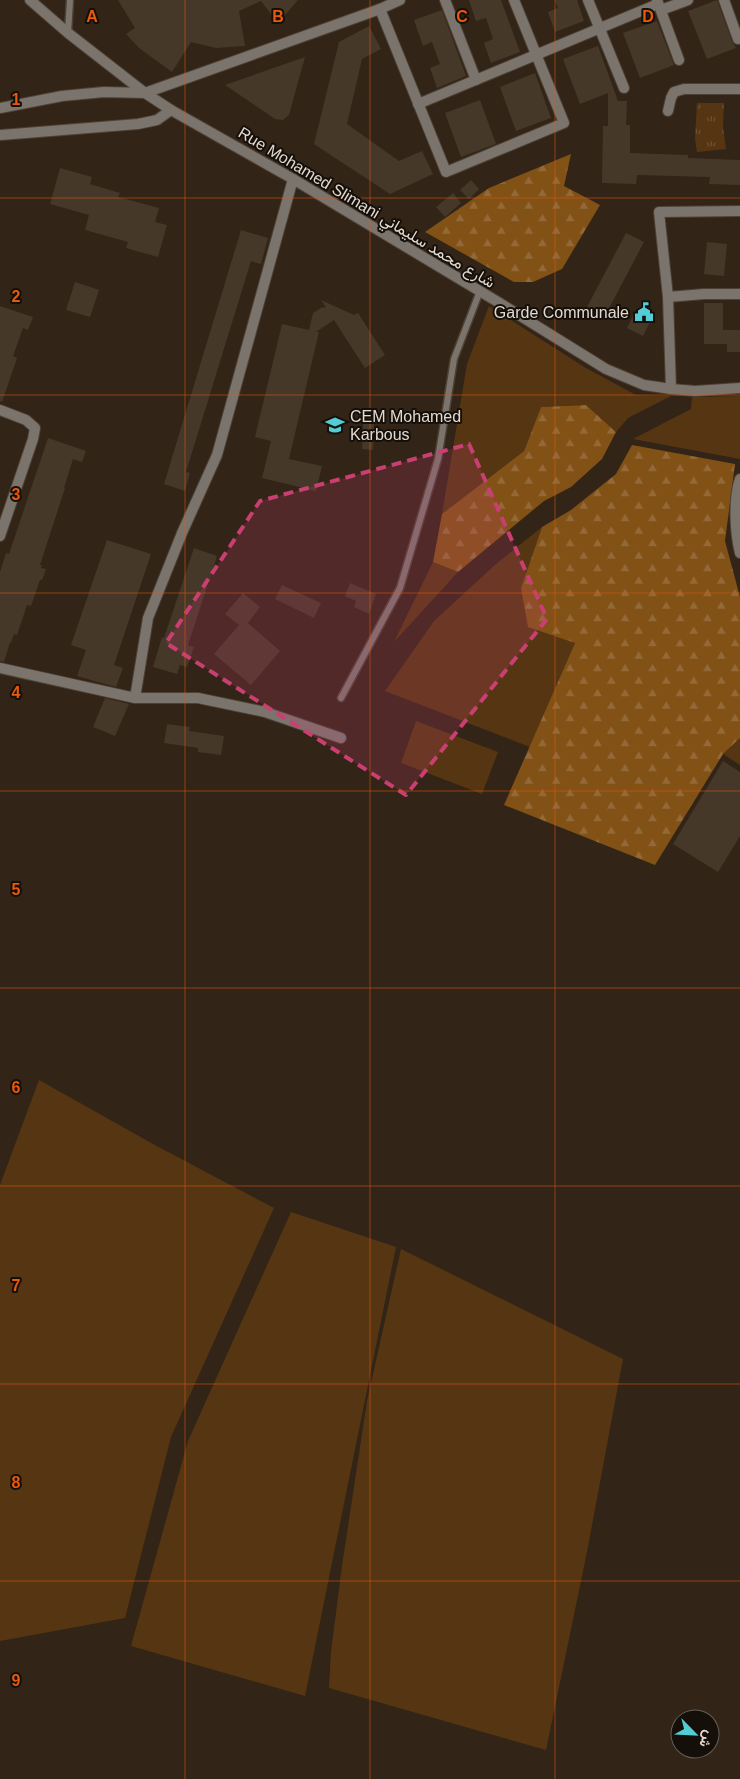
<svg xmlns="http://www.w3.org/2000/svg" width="740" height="1779" viewBox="0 0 740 1779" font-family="Helvetica,Vazirmatn,sans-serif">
<defs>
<pattern id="forest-firs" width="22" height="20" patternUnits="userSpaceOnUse" patternTransform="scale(1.25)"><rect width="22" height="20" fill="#815116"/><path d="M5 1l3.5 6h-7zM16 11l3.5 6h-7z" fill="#936937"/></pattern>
<pattern id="park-tufts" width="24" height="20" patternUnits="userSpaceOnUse" patternTransform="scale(1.25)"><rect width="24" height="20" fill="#563612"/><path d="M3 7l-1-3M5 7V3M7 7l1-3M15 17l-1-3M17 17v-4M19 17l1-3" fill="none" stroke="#6e5233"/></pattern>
</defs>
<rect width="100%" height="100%" fill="#322416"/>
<g fill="#563612">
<polygon points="489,306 586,368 636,395 671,396 628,418 616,432 586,405 541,407 524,451 442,514 467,364"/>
<polygon points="740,396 740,459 633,439 691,409 692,397"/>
<polygon points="542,527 521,588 575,643 530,747 385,691 434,621 496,564"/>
<polygon points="433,562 458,572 394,642"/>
<polygon points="416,721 498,752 482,794 401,763"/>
<polygon points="740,738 740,765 723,754"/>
<polygon points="39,1080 153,1144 274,1208 171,1437 125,1618 0,1641 0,1185"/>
<polygon points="291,1212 396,1247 305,1696 131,1646 188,1441"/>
<polygon points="401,1249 623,1359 587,1552 546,1750 329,1688 331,1652 342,1566 367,1401"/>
</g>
<g fill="url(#forest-firs)">
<polygon points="571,154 564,186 600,205 562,269 533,282 514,282 425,232 489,188"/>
<polygon points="586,405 616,432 602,459 571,487 544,501 458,572 433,562 442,514 524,451 541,407"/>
<polygon points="632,445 735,464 725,541 740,597 740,738 723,754 655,865 504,805 575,643 528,627 521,588 542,527 571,510 616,474"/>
</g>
<polygon fill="url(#park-tufts)" points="697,103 724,103 723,127 726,149 697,152 695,139"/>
<g fill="#463829">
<polygon points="118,0 298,0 278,23 261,1 239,11 245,46 216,48 191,42 172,72 139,48 126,34 135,28"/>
<polygon points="469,0 501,0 520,52 491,63 484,43 493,39 486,18 476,21"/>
<polygon points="555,0 577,0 584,21 555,32 548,12 558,8"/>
<polygon points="717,0 732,41 736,48 707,59 688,11"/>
<polygon points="442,10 466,76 437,88 430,68 440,64 432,42 423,46 414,20"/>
<polygon points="657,21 674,65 640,78 623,33"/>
<polygon points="369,26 381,49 362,59 347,124 399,161 422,151 433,174 390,194 314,144 339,42"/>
<polygon points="598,46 618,101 627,101 626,125 630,125 630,153 688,155 688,158 740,160 740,185 709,184 710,177 637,175 636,184 602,183 603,126 608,126 608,93 580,104 563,59"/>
<polygon points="305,57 289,115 283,120 275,119 225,85"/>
<polygon points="535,73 551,118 516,131 500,87"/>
<polygon points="480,100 496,144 461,157 445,113"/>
<polygon points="60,168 92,177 90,184 120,193 118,197 159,208 155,222 167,225 158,257 126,248 128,242 85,230 89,215 50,204"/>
<polygon points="471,180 479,189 469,199 460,190"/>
<polygon points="453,193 461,203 445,217 436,207"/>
<polygon points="241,230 268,238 261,264 251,261 186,472 190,473 185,491 164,484"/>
<polygon points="626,233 644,242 605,316 587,307"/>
<polygon points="707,242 727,244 724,276 704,274"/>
<polygon points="75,282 99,290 90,317 66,310"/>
<polygon points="321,300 354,315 358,313 385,355 365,368 334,320 316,332 319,332 289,459 322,466 316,491 262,478 271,441 255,437 282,324 309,330 313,313 321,308 326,307"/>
<polygon points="704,303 723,303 723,330 740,330 740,352 727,352 727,344 704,344"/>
<polygon points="0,306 33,317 28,330 23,328 13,356 17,358 2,402 0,401"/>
<polygon points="635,312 651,320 643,336 627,328"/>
<polygon points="363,424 374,424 373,450 362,449"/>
<polygon points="48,438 86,451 82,462 73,459 64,488 65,488 40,565 42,565 41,568 46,569 42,580 40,580 31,606 27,605 17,635 14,634 11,643 10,642 4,662 0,661 0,572 6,553 9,554"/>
<polygon points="107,540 151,554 114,665 123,668 116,687 77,676 86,650 71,645"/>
<polygon points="194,548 217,556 188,645 194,647 187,667 180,665 177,674 153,667 162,637 164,638"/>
<polygon points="350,583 376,594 369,614 354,607 356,601 345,596"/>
<polygon points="282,585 321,603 314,618 275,599"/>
<polygon points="243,593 260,607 248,623 280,651 251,685 214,654 239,625 225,614"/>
<polygon points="105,698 129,704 115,736 93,727"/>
<polygon points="167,724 190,727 189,731 224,736 221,755 198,752 198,748 164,743"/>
<polygon points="723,761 740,772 740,836 718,872 673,844"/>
</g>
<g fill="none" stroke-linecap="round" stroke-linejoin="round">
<g stroke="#4e4134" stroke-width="9">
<g id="service">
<polyline points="68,33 70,0"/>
<polyline points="341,698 400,588 438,459 454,359 480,291"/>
</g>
</g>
<g stroke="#4e4134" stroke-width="12">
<g id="minor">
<polyline points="30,0 68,33 145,93 380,9 400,0"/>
<polyline points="445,0 476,80"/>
<polyline points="588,0 624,88"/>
<polyline points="657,0 679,60"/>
<polyline points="724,0 738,39"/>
<polyline points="380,9 446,172 564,123 514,0"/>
<polyline points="661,10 688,0"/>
<polyline points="418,104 658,4"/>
<polyline points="668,111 671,98 674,92 684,89 740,89"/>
<polyline points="1,135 138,124 157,120 171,110"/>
<polyline points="668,297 704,294 740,294"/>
<polyline points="671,389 668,297 659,212 740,211"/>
<polyline points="0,410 26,420 35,428 33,439 0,536"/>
<path d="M740,479C733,499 735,533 740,553"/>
<polyline points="0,668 135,698 198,698 265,712 341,738"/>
<polyline points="135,698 148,618 182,533 217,455 293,179"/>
</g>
</g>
<g stroke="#4e4134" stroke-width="12">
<polyline id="tertiary" points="0,108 62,96 104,92 145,93 171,110 293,179 498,302 606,369 644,385 671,389 695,391 740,388"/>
</g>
<use href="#service" stroke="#7b746d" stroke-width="6"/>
<use href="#minor" stroke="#7b746d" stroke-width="10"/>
<use href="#tertiary" stroke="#7b746d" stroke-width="10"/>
</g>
<path fill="#c93f72" fill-opacity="0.2" stroke="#c93f72" stroke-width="4" stroke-dasharray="10 6" stroke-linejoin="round" d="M469,444L547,619L406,795L166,643L260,501Z"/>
<path fill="none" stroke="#e8590c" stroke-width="1" stroke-opacity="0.55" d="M185,0V1779M370,0V1779M555,0V1779M0,198H740M0,395H740M0,593H740M0,791H740M0,988H740M0,1186H740M0,1384H740M0,1581H740"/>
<defs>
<g id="civic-bare" transform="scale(1.5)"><path d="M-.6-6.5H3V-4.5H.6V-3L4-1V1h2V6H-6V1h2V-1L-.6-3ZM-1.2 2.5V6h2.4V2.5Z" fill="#52ccd5" stroke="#150f09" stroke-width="2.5" paint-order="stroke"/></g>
<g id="school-bare" transform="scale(1.5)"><path d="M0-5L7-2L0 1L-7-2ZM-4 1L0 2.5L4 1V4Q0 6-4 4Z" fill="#52ccd5" stroke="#150f09" stroke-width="2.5" paint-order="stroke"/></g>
</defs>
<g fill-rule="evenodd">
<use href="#civic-bare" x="644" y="312"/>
<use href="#school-bare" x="335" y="425"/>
</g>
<g text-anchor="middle" stroke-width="4" stroke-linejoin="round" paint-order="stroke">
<g font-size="16" fill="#e3d9d0" stroke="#150f09">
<text transform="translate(367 207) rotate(31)" y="6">Rue Mohamed Slimani شارع محمد سليماني</text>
</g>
<g font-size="16" fill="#e3d9d0" stroke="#150f09" text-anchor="end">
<text x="629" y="318">Garde Communale</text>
<text x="350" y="422" text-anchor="start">CEM Mohamed<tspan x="350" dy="18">Karbous</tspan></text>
</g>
</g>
<g font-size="16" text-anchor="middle" font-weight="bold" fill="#e8590c" stroke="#150f09" stroke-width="4" stroke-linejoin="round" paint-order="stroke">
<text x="92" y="22">A</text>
<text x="278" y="22">B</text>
<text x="462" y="22">C</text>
<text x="648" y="22">D</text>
<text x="16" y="105">1</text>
<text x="16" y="302">2</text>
<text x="16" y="500">3</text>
<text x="16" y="698">4</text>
<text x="16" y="895">5</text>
<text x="16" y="1093">6</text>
<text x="16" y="1291">7</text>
<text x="16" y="1488">8</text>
<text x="16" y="1686">9</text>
</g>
<g transform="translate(695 1734) rotate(114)"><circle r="24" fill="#150f09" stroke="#676059"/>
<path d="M0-4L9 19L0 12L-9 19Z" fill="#52ccd5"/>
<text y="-8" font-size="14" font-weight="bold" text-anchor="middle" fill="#e3d9d0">ش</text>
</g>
</svg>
